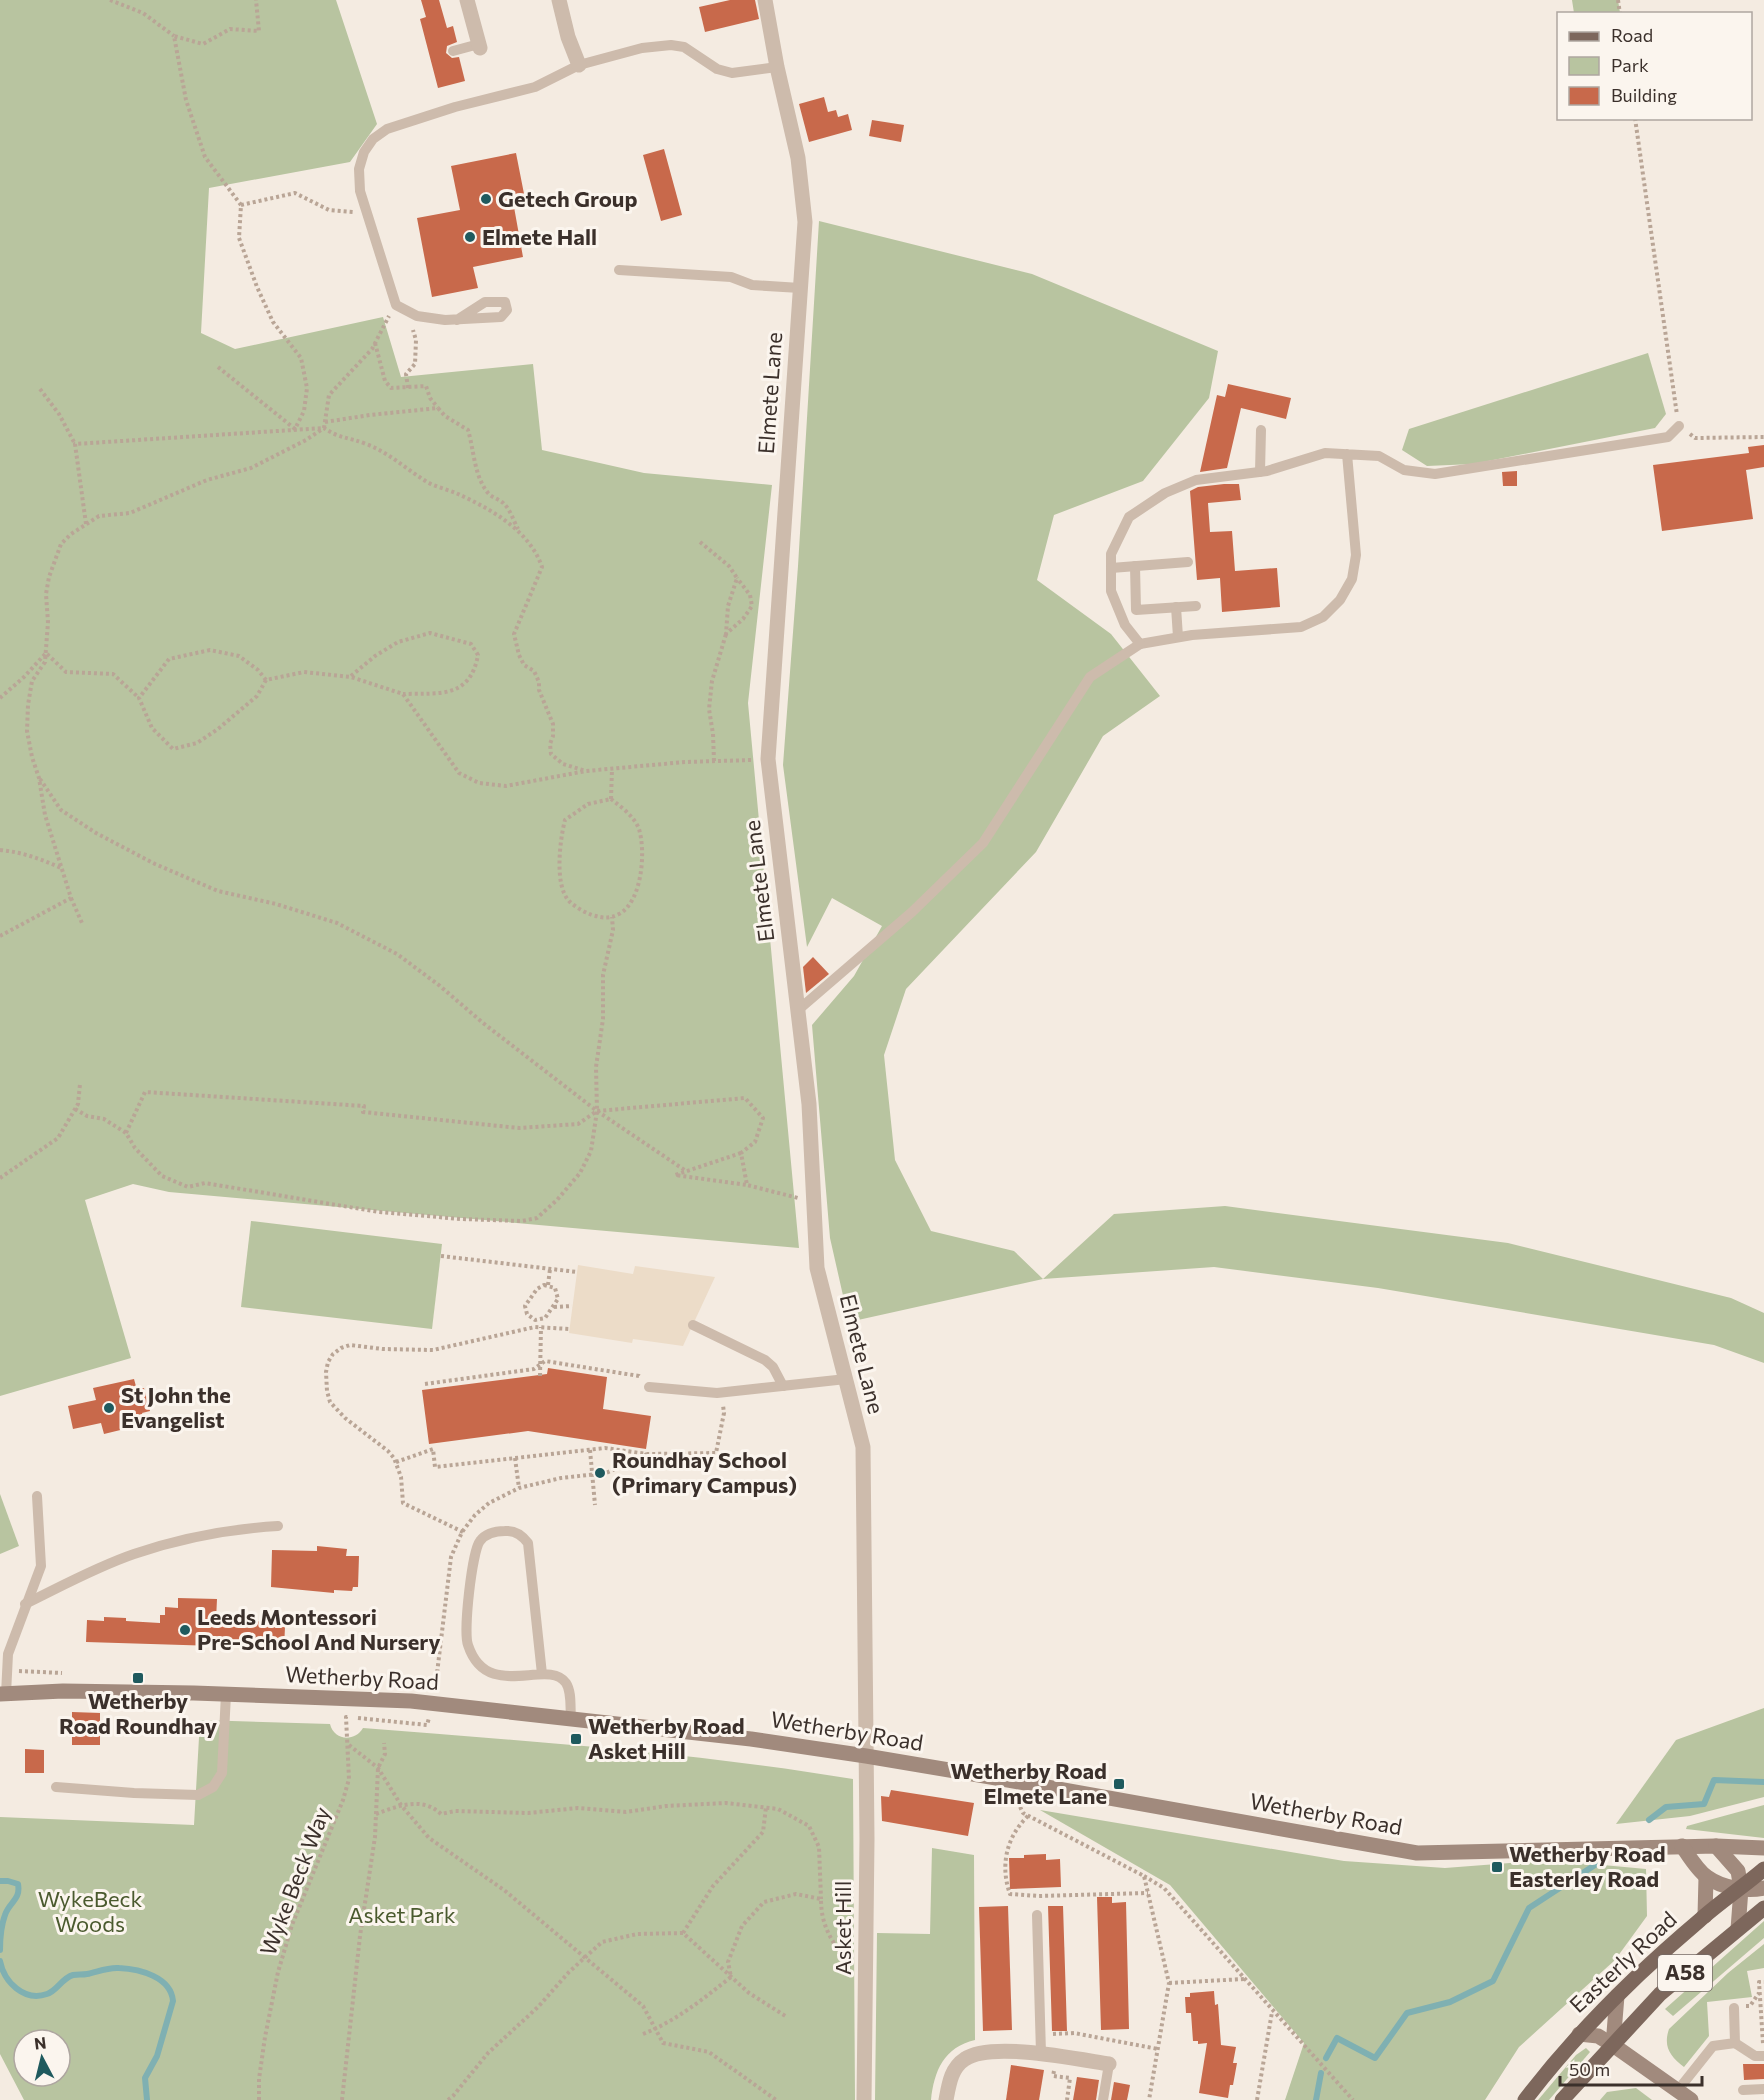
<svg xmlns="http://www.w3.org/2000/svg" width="1764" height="2100" viewBox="0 0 1764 2100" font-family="Commissioner,sans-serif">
<rect width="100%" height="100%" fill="#f4ebe1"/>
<g fill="#b8c4a0" fill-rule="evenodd">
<polygon points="0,0 336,0 377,124 350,162 209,188 201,333 235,349 383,317 401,377 533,364 542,450 644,473 772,485 748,703 799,1248 169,1192 133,1184 85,1200 131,1358 0,1396"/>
<polygon points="1572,0 1618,0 1620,13 1574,13"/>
<polygon points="819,221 1032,274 1218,351 1209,398 1143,481 1054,515 1037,580 1111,634 1160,696 1103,736 1036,852 906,989 884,1055 895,1160 931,1231 1014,1251 1043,1279 1114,1214 1225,1206 1508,1243 1731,1298 1764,1313 1764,1363 1714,1345 1378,1288 1214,1267 1043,1279 849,1322 830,1238 812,1025 854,976 882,926 832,898 807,947 783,765 798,566"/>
<polygon points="1648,353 1666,414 1655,428 1473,464 1427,466 1402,450 1409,429"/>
<polygon points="251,1221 442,1244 432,1329 241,1307"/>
<polygon points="0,1494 19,1546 0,1554"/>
<polygon points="1764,1708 1764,1797 1690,1816 1616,1824 1676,1740"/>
<path d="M200,1720L330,1724C334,1741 355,1742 363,1728C526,1741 691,1752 853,1779L855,2100H24L0,2054V1817L194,1825ZM24,2040H60V2076H24Z"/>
<polygon points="1764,1805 1764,1838 1686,1829 1687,1826"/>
<polygon points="1040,1810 1344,1861 1445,1868 1549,1860 1646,1869 1647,1916 1615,1960 1519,2047 1485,2100 1285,2100 1304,2043 1170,1885"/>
<path d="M932,1848L974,1855L975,2040C944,2047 934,2071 931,2100H875L877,1933L930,1934Z"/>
<polygon points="1764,1921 1764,1938 1673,2016 1665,2009"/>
<path d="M1764,1944V1968L1747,1971L1752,1997L1707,2002L1709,2036L1684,2067C1670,2056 1663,2047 1669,2029L1728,1973Z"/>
<polygon points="1586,2048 1590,2052 1549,2100 1538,2100 1576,2055"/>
<polygon points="1636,2088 1652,2100 1600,2100 1607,2092"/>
</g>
<polygon fill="#ecdcc8" points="578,1265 633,1274 635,1266 715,1277 683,1346 633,1339 632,1343 569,1333"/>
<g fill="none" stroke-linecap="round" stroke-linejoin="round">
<g stroke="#7fb0b2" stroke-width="6">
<polyline points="1649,1820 1666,1807 1704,1804 1714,1780 1764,1782"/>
<path d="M0,1881H8L18,1884C21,1900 9,1902 5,1915C1,1926 0,1938 0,1950"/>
<path d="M0,1961C4,1982 24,2002 47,1994C57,1991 62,1978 73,1975C78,1974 82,1975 87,1974C97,1972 108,1967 119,1968C140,1969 171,1977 173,2001L157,2056L145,2078L147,2100"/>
<polyline points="1326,2058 1337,2038 1375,2058 1407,2013 1450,2002 1493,1981 1529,1908 1598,1863"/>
<polyline points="1316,2100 1321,2073"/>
</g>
</g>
<g fill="#c8694b">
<polygon points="421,0 439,0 447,28 453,26 457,42 447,46 446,53 452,58 459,57 465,81 438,88 420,19 426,17"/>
<polygon points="730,0 755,0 759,19 705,32 699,7"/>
<polygon points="824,97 828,112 836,110 838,117 848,114 852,130 809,142 799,104"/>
<polygon points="872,120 904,125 901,142 869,136"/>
<polygon points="664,149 682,215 661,221 643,155"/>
<polygon points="516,153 526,204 514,207 523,257 473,267 478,288 432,297 417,218 460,210 451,166"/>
<polygon points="1228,384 1291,398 1286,419 1241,408 1227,468 1200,472 1217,395 1225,397"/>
<polygon points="1764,445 1764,467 1746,470 1753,519 1662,531 1653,465 1749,453 1748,447"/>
<polygon points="1517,471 1517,486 1503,486 1502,472"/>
<polygon points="1224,484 1239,484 1241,500 1208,503 1210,532 1232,531 1235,571 1277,568 1280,607 1222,612 1220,578 1197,580 1190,491 1198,487"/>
<polygon points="813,957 829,974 806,993 803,967"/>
<polygon points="548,1368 607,1377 603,1409 651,1416 646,1449 528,1431 429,1444 422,1390 547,1374"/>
<polygon points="134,1379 137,1390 144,1388 150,1411 142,1413 145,1424 104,1434 101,1423 73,1429 68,1406 96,1400 93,1388"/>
<polygon points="317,1546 347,1549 346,1556 359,1556 358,1587 353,1587 352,1591 334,1590 334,1593 271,1587 272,1550 317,1551"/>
<polygon points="178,1598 217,1599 216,1620 276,1622 276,1627 285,1627 284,1648 86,1642 87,1620 104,1621 104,1617 126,1618 126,1621 160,1623 160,1615 165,1615 165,1607 178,1608"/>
<polygon points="72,1712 100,1713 100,1745 72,1745"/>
<polygon points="25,1749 44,1750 44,1773 25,1773"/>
<polygon points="891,1790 974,1803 968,1836 882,1821 881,1796 889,1797"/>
<polygon points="1046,1854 1046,1860 1060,1859 1061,1887 1010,1889 1009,1858 1024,1858 1024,1855"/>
<polygon points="1097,1897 1112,1897 1112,1903 1126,1902 1129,2029 1101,2030"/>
<polygon points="1008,1906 1012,2030 983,2031 979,1907"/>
<polygon points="1048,1906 1063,1906 1067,2031 1052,2031"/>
<polygon points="1214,1991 1215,2005 1218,2004 1221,2045 1236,2047 1233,2063 1237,2063 1233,2085 1230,2085 1228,2098 1199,2093 1207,2043 1198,2044 1198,2041 1193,2041 1191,2013 1186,2013 1185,1997 1190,1997 1190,1993"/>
<polygon points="1743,2064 1764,2064 1764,2079 1744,2080"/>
<polygon points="1011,2065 1044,2070 1039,2100 1006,2100"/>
<polygon points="1077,2077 1099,2080 1096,2100 1073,2100"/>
<polygon points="1114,2082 1130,2085 1127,2100 1111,2100"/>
</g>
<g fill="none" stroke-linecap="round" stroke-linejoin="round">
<g stroke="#b9a596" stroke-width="4" stroke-dasharray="3 3" stroke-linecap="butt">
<polyline points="110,0 143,13 174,36"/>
<polyline points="1618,0 1620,14"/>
<polyline points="1635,118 1677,415"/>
<polyline points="241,205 295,193 329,210 354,212"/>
<polyline points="375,343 385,381 391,388 426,386 430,398 438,408"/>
<polyline points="218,367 295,429 304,411 307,388 301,358 273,322 257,287 239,238 241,205 205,157 186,100 174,36 203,44 230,29 259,31 256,0"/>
<polyline points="408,388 406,374 415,364 416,340 413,330"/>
<polyline points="40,389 59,414 75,444"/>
<path d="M325,422L370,415L438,408L445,416L468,430C474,450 474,476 488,493C492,498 500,499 504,504C510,509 514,522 518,529"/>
<polyline points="1690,434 1695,438 1764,437"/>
<polyline points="86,524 75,444 324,428 329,395 372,349 389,316"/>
<polyline points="700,542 729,566 737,578 728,606 726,634 743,619 752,606 750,595 737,578"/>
<path d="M351,676L375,656L398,642L430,633L471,644L478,655C470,699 439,693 403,694"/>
<polyline points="266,680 257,696 218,729 197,743 173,749 152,728 139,698 169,659 210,650 239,656 258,670 266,680 304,672 351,677 403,694 459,773 479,783 506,786 586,771 685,762 752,760"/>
<polyline points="0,698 24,677 46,653 66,672 113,674 139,698"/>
<polyline points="714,761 713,734 709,709 712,681 726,634"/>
<polyline points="40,779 61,810 96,833 155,864 218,891 276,904 337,923 397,954 440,986 483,1023 597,1111 745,1098 763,1118 755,1142 741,1153 747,1185 798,1198"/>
<path d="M611,799C621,807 634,816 639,829C646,852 642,902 619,914C609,919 603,918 592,915C584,912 575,907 569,901C554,885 560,839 565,820L588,804Z"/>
<polyline points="611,799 612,769"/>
<path d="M0,850C22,852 41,859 61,868"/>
<polyline points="71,898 82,923"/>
<path d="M0,936L71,898L45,815L39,778L32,757L27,731L28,705L32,681L45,662L48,622L46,594L49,577L61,544L71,534L99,516L130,513L207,480L251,468L306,440L324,428C340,439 349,437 366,444C388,452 405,468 424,480C434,487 447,489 458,494C491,509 530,531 542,567L514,634L519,655L524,665L534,671L539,682V690L553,724V736L550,744L551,754L563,764L586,771"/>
<polyline points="75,1109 87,1116 104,1119 126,1133 135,1148 162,1176 188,1187 205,1183 379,1212 461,1219 522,1221 537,1218 557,1200 580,1173 591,1151 597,1111 596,1067 603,1019 603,975 613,930 612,917"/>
<polyline points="126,1133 145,1092 364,1106 363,1112 519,1128 578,1124 597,1111 686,1171"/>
<polyline points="741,1153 675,1175 747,1185"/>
<polyline points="0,1178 58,1138 78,1104 80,1084"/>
<polyline points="441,1256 577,1272"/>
<polygon points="544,1285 555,1288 558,1299 545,1318 535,1320 527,1314 525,1306 537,1289"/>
<polyline points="548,1285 550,1269"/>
<polyline points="554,1307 572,1306"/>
<polyline points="540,1376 541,1327"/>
<polyline points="425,1384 534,1369 545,1361 639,1376 641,1378"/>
<polyline points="590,1450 595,1505"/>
<polyline points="515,1458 519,1488"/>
<polyline points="396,1462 433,1449 435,1467 605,1448 647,1454 716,1453 724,1413 723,1405"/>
<polyline points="463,1532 403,1503 401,1477 394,1458 388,1451 345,1418 330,1402 327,1391 326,1372 328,1362 333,1354 341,1348 350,1345 383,1349 433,1350 535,1327 569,1329"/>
<polyline points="19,1671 62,1673"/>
<polyline points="435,1690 451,1557 462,1532 475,1515 489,1503 519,1488 561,1478 606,1473 647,1454"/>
<polyline points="358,1718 427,1725 429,1718"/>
<polyline points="349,1745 378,1768 401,1805 429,1838 504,1890 643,2006 663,2043 709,2052 776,2100"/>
<polyline points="1015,1796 1023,1813 1144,1876 1169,1983 1149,2100"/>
<path d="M376,1814C398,1806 422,1796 441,1814L455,1811L528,1813L578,1808L626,1812L666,1806L726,1803L778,1809L809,1826L819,1847L821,1899"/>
<path d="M1028,1816C1006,1837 1000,1866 1010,1894L1039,1896L1148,1893"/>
<polyline points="1144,1876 1164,1888 1353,2100"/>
<polyline points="683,1933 713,1886 763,1832 766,1807"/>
<polyline points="1169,1983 1244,1979"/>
<polyline points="1746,2006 1750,2006 1759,1993"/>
<path d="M643,2034C676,2021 703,1999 731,1977L728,1962L742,1926L764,1902L796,1894L821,1899C821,1924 830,1939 845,1959"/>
<polyline points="1053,2034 1074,2033 1158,2049"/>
<polyline points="1763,2043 1759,1982 1764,1982"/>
<polyline points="1054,2071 1053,2076 1070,2078 1067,2100"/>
<polyline points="259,2100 259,2079 265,2037 278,1972 292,1925 343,1800 349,1779 346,1717 348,1717"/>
<polyline points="342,2100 360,1936 375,1837 378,1768 385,1754 384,1743"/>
<polyline points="448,2100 453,2096 488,2053 538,2007 569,1972 602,1942 637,1934 683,1933 749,1993 787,2017"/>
<polyline points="1257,2100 1272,2012"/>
</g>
<g stroke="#cdbbac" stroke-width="10">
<polyline points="453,51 479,44"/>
<polyline points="619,270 731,277 752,285 800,288"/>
<polyline points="457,320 485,302 505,302 507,310 501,317 445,320 417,316 396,305 360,191 359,169 364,152 373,139 387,129 455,107 535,87 579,65 642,48 671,45 684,47 717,69 732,73 777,67"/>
<polyline points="1347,454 1356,555 1352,579 1340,600 1323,617 1301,627 1192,635 1140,644 1125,625 1111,591 1111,554 1129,517 1165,493 1196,480 1267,471 1325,453 1379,456 1404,470 1435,474 1668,437 1679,426"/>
<polyline points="1260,472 1261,430"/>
<polyline points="1135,566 1136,610 1196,606"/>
<polyline points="1111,568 1188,562"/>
<polyline points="1176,607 1178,637"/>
<polyline points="797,1011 912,912 983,843 1090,677 1140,644"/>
<polyline points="693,1325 765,1360 773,1367 783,1386"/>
<polyline points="649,1387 717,1393 846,1379"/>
<path d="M25,1604C60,1587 96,1567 134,1554C181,1538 228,1529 278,1526"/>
<path d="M542,1674L528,1543C522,1535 515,1530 505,1531C495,1531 486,1533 480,1541C472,1551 463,1632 468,1645C487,1703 548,1657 566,1683C572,1692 570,1708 571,1719"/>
<polyline points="6,1694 8,1654 41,1566 37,1496"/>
<polyline points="56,1787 134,1793 198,1795 213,1787 222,1773 226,1694"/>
<polyline points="1037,1915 1041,2053"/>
<polyline points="1735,2043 1755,2056 1764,2056"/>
<polyline points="1678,2090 1713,2046 1735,2043 1734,2008"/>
<polyline points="1743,2090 1764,2089"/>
<polyline points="1103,2100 1109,2064"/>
</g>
<g stroke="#cdbbac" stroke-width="15">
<polyline points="467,0 480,48"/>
<polyline points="559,0 568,37 579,65"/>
<polyline points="765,0 777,67 798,158 805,222 768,759 809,1104 817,1268 863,1447 867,1839 864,2100"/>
<path d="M946,2100C949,2084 951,2068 965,2059C991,2041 1077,2059 1109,2064"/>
</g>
<g stroke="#a18a7d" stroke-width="15">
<polyline points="0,1694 63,1691 194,1693 411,1701 751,1739 866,1756 1008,1780 1417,1853 1716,1846 1764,1848"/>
<path d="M1682,1846C1689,1856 1697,1870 1707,1877C1722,1888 1747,1892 1764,1888"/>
<polyline points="1716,1846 1738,1871 1741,1889 1738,1929"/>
<polyline points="1705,1916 1706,1877"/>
<polyline points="1579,2034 1598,2036 1613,2045 1691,2100"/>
<polyline points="1613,2045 1617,1996"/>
</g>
<g stroke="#7d675c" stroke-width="15">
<path d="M1525,2100C1576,2033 1636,1974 1700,1920C1720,1902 1743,1887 1764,1869"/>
<polyline points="1562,2100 1660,1994 1764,1908"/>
</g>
</g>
<g fill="#1f5a5e" stroke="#fbf5ee" stroke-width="2">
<circle cx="486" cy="199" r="6"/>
<circle cx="470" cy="237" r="6"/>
<circle cx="109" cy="1408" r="6"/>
<circle cx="600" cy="1473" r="6"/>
<circle cx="185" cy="1630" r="6"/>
<rect x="132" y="1672" width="12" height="12" rx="3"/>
<rect x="570" y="1733" width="12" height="12" rx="3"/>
<rect x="1113" y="1778" width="12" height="12" rx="3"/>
<rect x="1491" y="1861" width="12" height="12" rx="3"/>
</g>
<g text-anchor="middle" stroke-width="6" stroke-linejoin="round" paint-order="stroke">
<rect fill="#fbf5ee" stroke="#756b66" stroke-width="1.5" x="1658" y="1955" width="54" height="36" rx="4.5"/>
<g font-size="21" font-weight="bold" fill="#3b302b">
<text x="1685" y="1980">A58</text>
</g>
<g font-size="22" font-weight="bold" fill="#3b302b" stroke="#fbf5ee" text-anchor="start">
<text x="498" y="207">Getech Group</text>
<text x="482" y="245">Elmete Hall</text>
<text x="121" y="1403">St John the<tspan x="121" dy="25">Evangelist</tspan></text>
<text x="612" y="1468">Roundhay School<tspan x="612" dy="25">(Primary Campus)</tspan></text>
<text x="197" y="1625">Leeds Montessori<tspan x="197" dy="25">Pre-School And Nursery</tspan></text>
<text x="138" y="1709" text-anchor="middle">Wetherby<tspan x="138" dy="25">Road Roundhay</tspan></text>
<text x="588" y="1734">Wetherby Road<tspan x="588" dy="25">Asket Hill</tspan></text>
<text x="1107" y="1779" text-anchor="end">Wetherby Road<tspan x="1107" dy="25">Elmete Lane</tspan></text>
<text x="1509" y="1862">Wetherby Road<tspan x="1509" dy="25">Easterley Road</tspan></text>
</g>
<g font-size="22" fill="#3b302b" stroke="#fbf5ee">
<text transform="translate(770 393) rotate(-86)" y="8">Elmete Lane</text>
<text transform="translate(759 881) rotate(-97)" y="8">Elmete Lane</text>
<text transform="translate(862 1354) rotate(76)" y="8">Elmete Lane</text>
<text transform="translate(362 1678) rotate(3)" y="8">Wetherby Road</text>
<text transform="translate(847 1731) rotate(9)" y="8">Wetherby Road</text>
<text transform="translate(1326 1814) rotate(10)" y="8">Wetherby Road</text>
<text transform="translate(295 1881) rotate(-69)" y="8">Wyke Beck Way</text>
<text transform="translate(843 1928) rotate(-90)" y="8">Asket Hill</text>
<text transform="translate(1623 1962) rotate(-43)" y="8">Easterly Road</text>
</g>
<g font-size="22" fill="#4a5a2e" stroke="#fbf5ee">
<text x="90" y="1907">WykeBeck<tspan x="90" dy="25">Woods</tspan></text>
<text x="402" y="1923">Asket Park</text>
</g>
</g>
<rect x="1557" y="12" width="195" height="108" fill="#fbf5ee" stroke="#aea6a0" stroke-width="1.5"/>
<rect x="1569" y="32" width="30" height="9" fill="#7d675c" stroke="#aea6a0" stroke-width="1.5"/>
<text x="1611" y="42" font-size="18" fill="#3b302b">Road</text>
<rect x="1569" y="57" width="30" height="18" fill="#b8c4a0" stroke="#aea6a0" stroke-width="1.5"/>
<text x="1611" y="72" font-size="18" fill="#3b302b">Park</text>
<rect x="1569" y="87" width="30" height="18" fill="#c8694b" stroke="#aea6a0" stroke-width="1.5"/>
<text x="1611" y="102" font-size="18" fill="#3b302b">Building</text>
<g transform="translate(42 2058) rotate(353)"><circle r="28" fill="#fbf5ee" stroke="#aea6a0" stroke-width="1.5"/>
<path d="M0-4.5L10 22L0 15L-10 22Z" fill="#1f5a5e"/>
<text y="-9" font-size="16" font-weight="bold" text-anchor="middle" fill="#3b302b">N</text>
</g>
<path d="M1560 2076v9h142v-9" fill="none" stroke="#3b302b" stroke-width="3"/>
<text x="1569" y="2076" font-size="18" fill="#3b302b" stroke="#fbf5ee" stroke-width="4.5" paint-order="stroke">50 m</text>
</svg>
